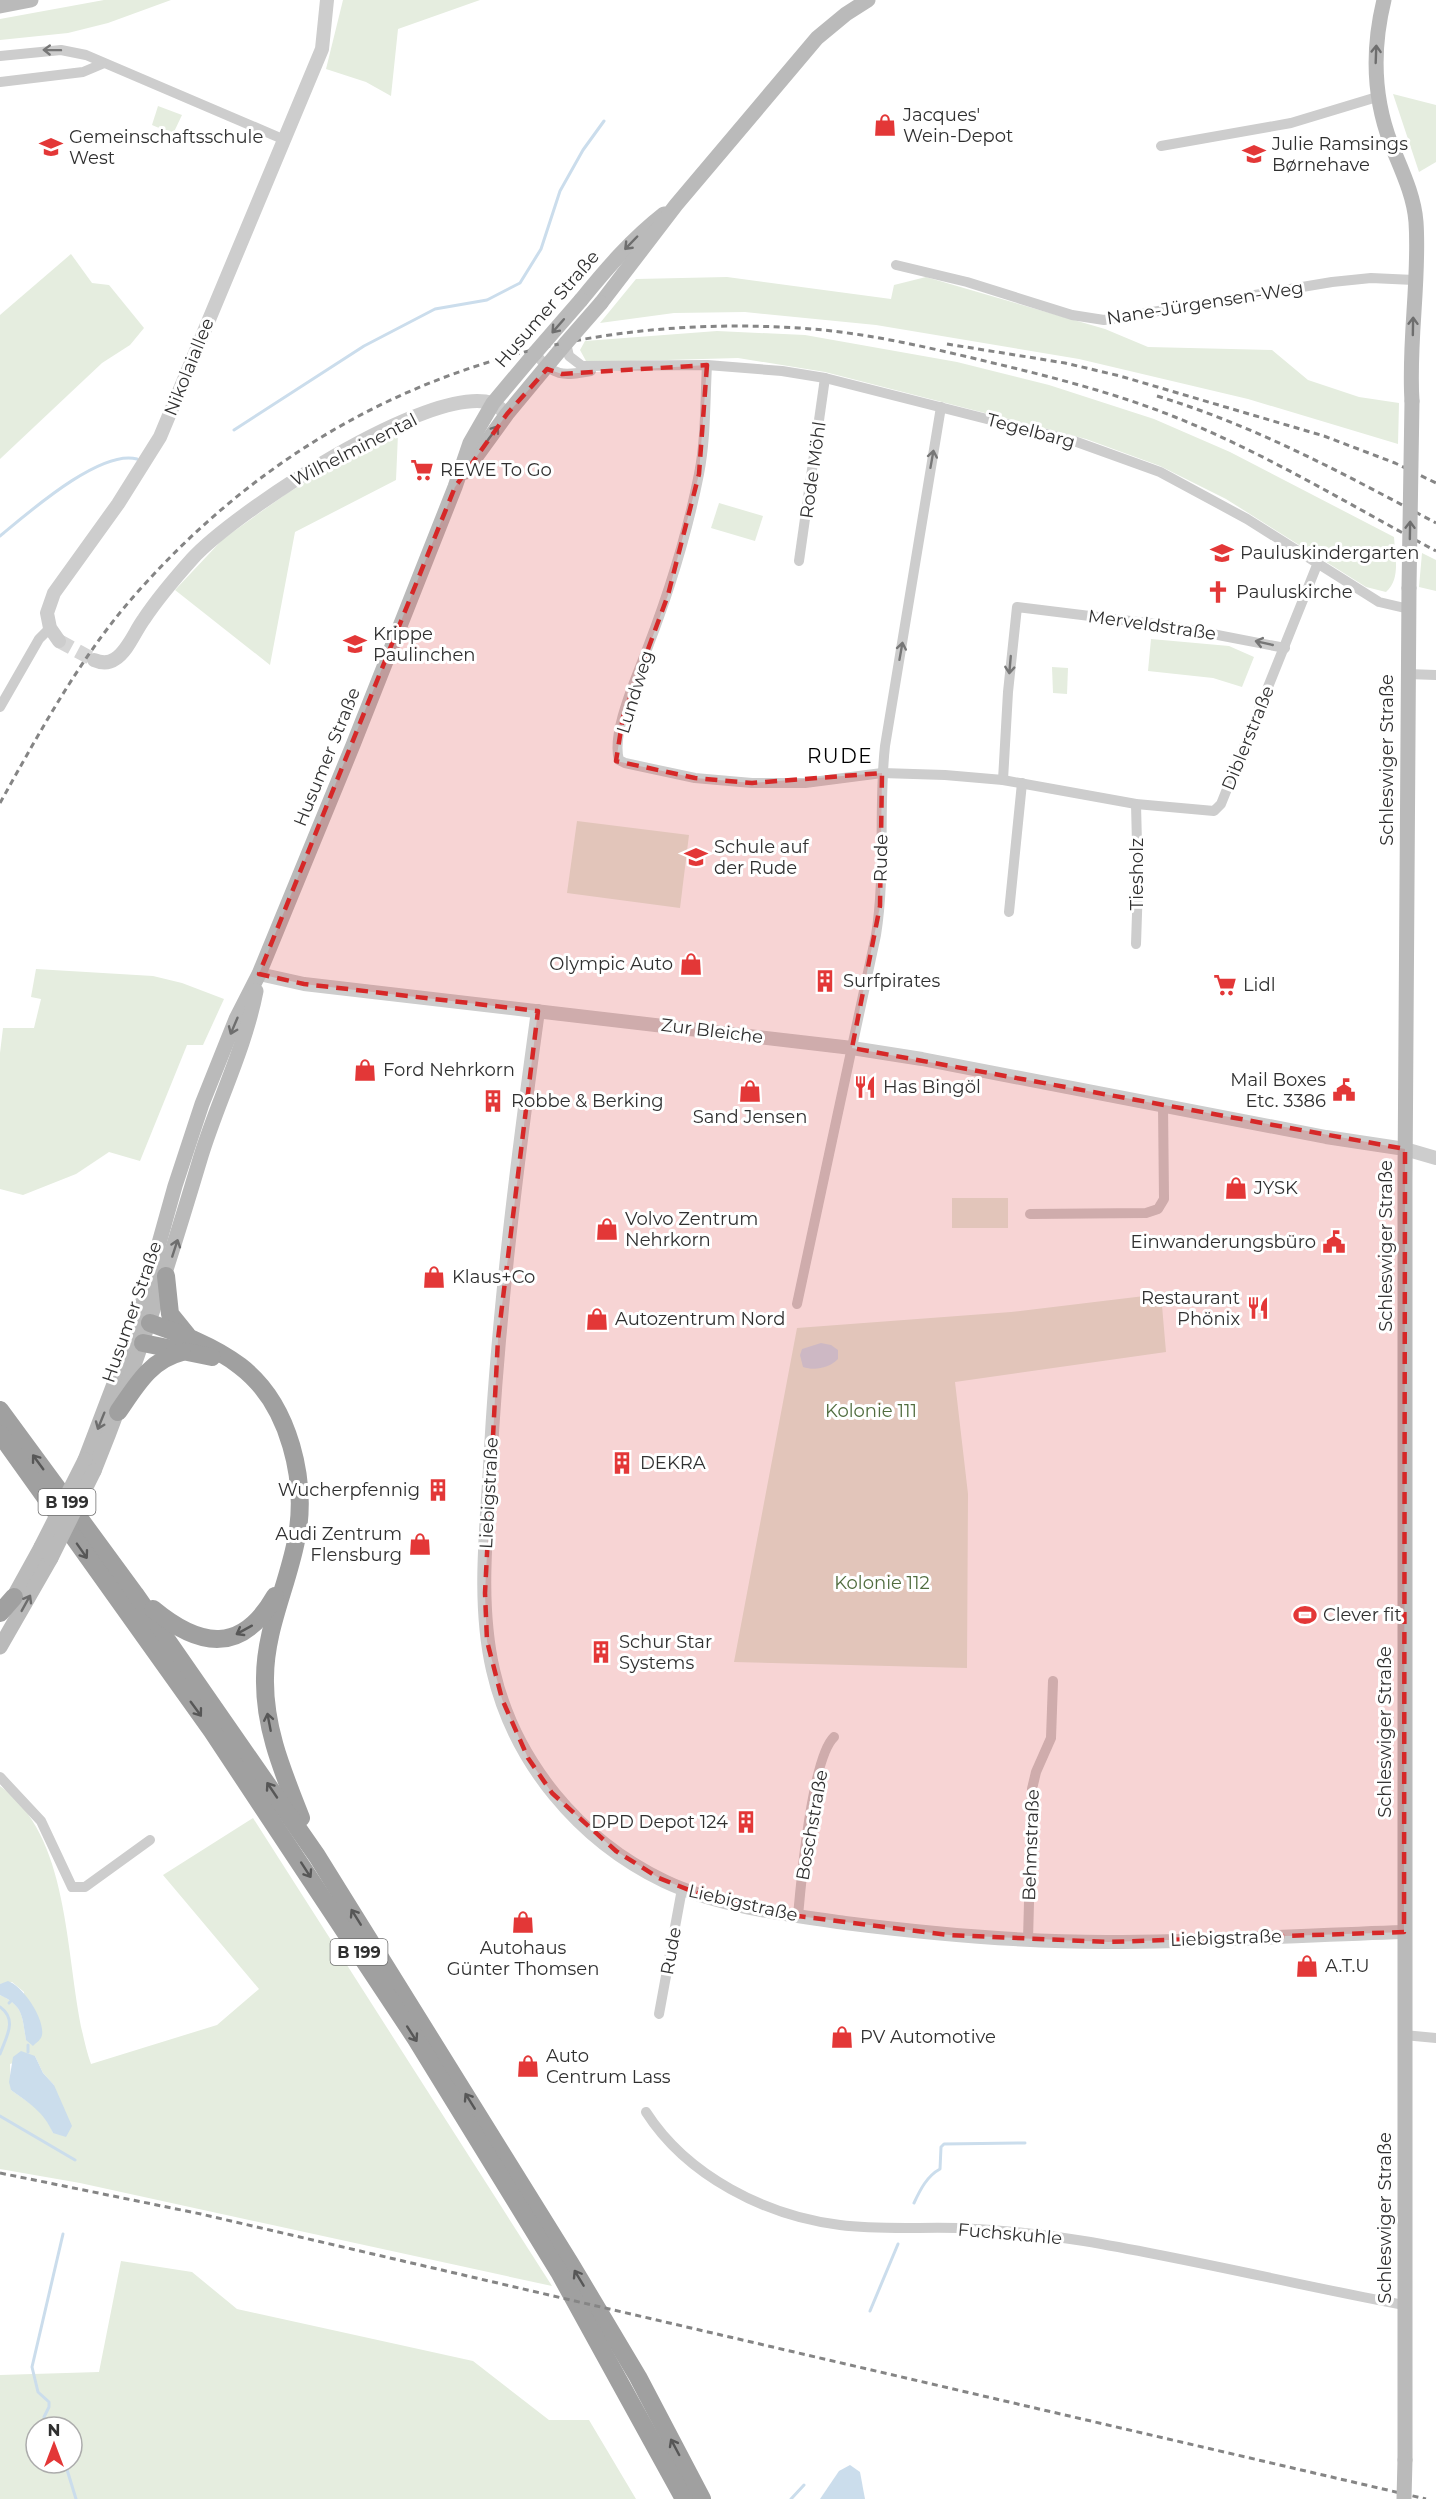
<svg xmlns="http://www.w3.org/2000/svg" width="1436" height="2499" viewBox="0 0 1436 2499" font-family="Montserrat,sans-serif">
<rect width="100%" height="100%" fill="#fff"/>
<g fill="#e5eddf" fill-rule="evenodd">
<polygon points="104,0 171,0 108,23 68,33 0,40 0,19"/>
<polygon points="343,0 480,0 398,29 391,96 366,82 326,69"/>
<polygon points="1393,94 1436,105 1436,162 1419,172"/>
<polygon points="158,106 182,115 173,134 152,125"/>
<polygon points="71,254 92,283 109,285 144,328 130,345 102,363 0,459 0,315"/>
<polygon points="727,277 891,299 894,285 926,277 1105,329 1148,347 1272,350 1308,380 1359,397 1399,403 1398,444 1248,399 1079,359 876,325 745,312 674,313 600,323 636,279"/>
<path d="M717,331L805,335L957,362L1049,385L1154,419L1230,452L1394,537C1395,556 1401,579 1386,592L1366,587L1226,499L1160,466L1086,439L825,372L738,358L595,362L586,361L580,350L585,341Z"/>
<polygon points="398,434 396,480 295,532 270,665 175,590 223,539 286,494 358,451"/>
<polygon points="719,503 763,516 755,541 711,528"/>
<polygon points="1422,553 1436,560 1436,591 1419,587"/>
<polygon points="1151,639 1229,646 1254,657 1242,687 1213,678 1148,671"/>
<polygon points="1052,667 1068,668 1067,694 1053,693"/>
<polygon points="577,821 689,835 680,908 567,893"/>
<polygon points="36,969 153,976 182,983 224,999 203,1045 187,1045 140,1161 109,1152 76,1174 23,1195 0,1189 0,1053 3,1028 34,1028 41,999 31,997"/>
<rect x="952" y="1198" width="56" height="30"/>
<polygon points="1161,1294 1166,1352 955,1382 968,1494 967,1668 734,1662 797,1328 1011,1312"/>
<path d="M0,1786C79,1842 62,1981 91,2064L217,2025L259,1989L163,1875L253,1818L552,2286L80,2183L0,2169V1995C24,2006 22,2016 26,2040L24,1992L12,1982L0,1984ZM35,2056L43,2073L54,2085L53,2133L47,2119L35,2107L11,2090L10,2064Z"/>
<path d="M121,2261L192,2272L237,2309L473,2361L549,2420H589L636,2499H0V2375L99,2372ZM36,2427H72V2463H36Z"/>
</g>
<g fill="#cbddec">
<path d="M821,1343L831,1345L838,1350V1359C829,1368 815,1371 803,1367L800,1355L802,1349Z"/>
<path d="M8,1981C23,1986 45,2019 42,2035C41,2040 37,2042 33,2046L26,2040C22,2017 24,2006 0,1995V1984Z"/>
<path d="M21,2051L35,2056L43,2073L54,2085L72,2126L66,2137L53,2133C44,2112 29,2103 11,2090L9,2082L13,2057Z"/>
<polygon points="850,2465 860,2472 865,2499 820,2499 839,2471"/>
</g>
<g fill="none" stroke-linecap="round" stroke-linejoin="round">
<g stroke="#cbddec" stroke-width="3">
<polyline points="234,430 364,346 435,309 487,300 520,283 541,249 560,191 583,150 604,121"/>
<path d="M0,536C28,513 100,449 137,459"/>
<polyline points="9,2003 11,2001"/>
<path d="M0,2007C18,2020 6,2037 0,2054"/>
<polyline points="28,2052 28,2045"/>
<polyline points="0,2116 75,2160"/>
<path d="M914,2203C920,2190 927,2176 940,2169L941,2147L944,2144L1025,2143"/>
<polyline points="870,2311 898,2244"/>
<polyline points="47,2427 44,2417 49,2407 49,2402 38,2392 32,2367 63,2234"/>
<polyline points="65,2463 76,2499"/>
<polyline points="791,2499 804,2485"/>
</g>
<polyline stroke="#d6d6d6" stroke-width="14" stroke-dasharray="14 7" stroke-linecap="butt" points="59,641 94,660"/>
<g stroke="#cdcdcd" stroke-width="10">
<polyline points="0,56 61,50 86,55 285,140"/>
<polyline points="0,82 83,72 102,64"/>
<polyline points="1161,146 1291,123 1377,97"/>
<polyline points="896,265 967,282 1072,315 1104,320 1332,282 1371,278 1414,280"/>
<polyline points="566,343 569,356 582,366 707,365 782,371 825,378 1074,441 1160,472 1247,519 1379,602 1409,609"/>
<path d="M535,353C553,377 563,376 591,371"/>
<path d="M707,365C705,401 706,438 699,474C686,540 665,605 640,667C631,690 612,736 619,760L625,763L695,778L752,783H805L882,773L945,775L1003,780L1136,804L1214,811L1221,804L1317,565"/>
<polyline points="799,561 825,378"/>
<polyline points="1407,674 1436,675"/>
<polyline points="0,707 39,639 50,628"/>
<polyline points="1003,780 1008,692 1017,607 1171,626 1285,648"/>
<polyline points="1009,912 1022,783"/>
<polyline points="1136,944 1138,884 1136,804"/>
<polyline points="1030,1214 1146,1213 1158,1209 1164,1199 1163,1105"/>
<path d="M797,1304L876,935C886,873 878,809 885,746L941,407"/>
<polyline points="0,1777 41,1821 72,1887 85,1887 150,1840"/>
<path d="M798,1916C801,1882 812,1758 834,1737"/>
<polyline points="1028,1940 1032,1789 1036,1772 1051,1738 1053,1681"/>
<polyline points="659,2014 682,1889"/>
<polyline points="1404,2035 1436,2038"/>
<path d="M646,2112C687,2176 766,2216 840,2225C879,2230 919,2227 958,2228C1000,2230 1042,2234 1084,2241C1191,2259 1297,2285 1404,2305"/>
</g>
<g stroke="#cdcdcd" stroke-width="14">
<polyline points="59,641 50,628 47,613 54,593 118,504 160,437 322,49 327,0"/>
<path d="M94,660C101,663 108,664 115,659C128,651 135,631 144,619C158,598 175,578 192,559C236,511 429,384 492,403C497,405 502,410 507,414"/>
<polyline points="259,974 304,984 852,1048 922,1059 1326,1137 1405,1149 1436,1158"/>
<path d="M538,1011C517,1163 498,1314 490,1467C486,1534 478,1605 493,1670C514,1762 579,1840 664,1881C716,1906 787,1915 845,1923C932,1934 1020,1942 1107,1942C1206,1942 1305,1935 1404,1932"/>
</g>
<g stroke="#bababa" stroke-width="15">
<path d="M1384,0C1372,49 1373,97 1391,144C1401,169 1414,195 1416,222C1420,280 1408,342 1412,401"/>
<polyline points="0,6 31,0"/>
<path d="M581,300C606,269 632,239 664,214"/>
<polyline points="601,303 676,205 817,38 846,14 868,0"/>
<polyline points="465,472 507,414 566,343"/>
<polyline points="85,1460 135,1329 175,1186 202,1104 236,1019 259,974 353,745 455,487 470,443 493,403 535,353"/>
<path d="M94,1471C136,1368 169,1263 201,1156C218,1101 245,1048 256,991"/>
<polyline points="9,1605 41,1547"/>
<polyline points="0,1647 51,1558"/>
<polyline points="1405,2460 1405,1181 1409,588"/>
</g>
<g stroke="#a0a0a0" stroke-width="18">
<polyline points="166,1276 170,1314 187,1335"/>
<path d="M150,1323C181,1334 214,1346 240,1366C290,1404 308,1482 296,1541C287,1587 265,1630 265,1678C264,1728 283,1772 301,1818"/>
<polyline points="143,1343 212,1357"/>
<polyline points="0,1410 135,1594 317,1856 570,2263 638,2377 702,2499"/>
<path d="M118,1412C136,1386 150,1360 182,1352"/>
<polyline points="0,1434 212,1731 416,2039 559,2272 684,2499"/>
<path d="M153,1609C200,1648 242,1654 275,1596"/>
<polyline points="0,1613 14,1597"/>
</g>
<g stroke="#858585" stroke-width="3" stroke-dasharray="6 4.5" stroke-linecap="butt">
<polyline points="947,344 1065,363 1120,376 1324,436 1395,463 1436,483"/>
<path d="M1157,396C1256,426 1346,475 1436,523"/>
<path d="M0,803C42,728 84,650 143,586C316,394 543,312 799,328C863,332 927,347 989,362C1052,377 1115,393 1175,417C1265,453 1350,505 1436,551"/>
<polyline points="0,2173 201,2214 1426,2499"/>
</g>
<g stroke="#bababa" stroke-width="15">
<polyline points="566,343 601,303"/>
<polyline points="535,353 581,300"/>
<polyline points="1409,588 1412,401"/>
<polyline points="41,1547 85,1460"/>
<polyline points="51,1558 94,1471"/>
<polyline points="1404,2499 1405,2460"/>
</g>
</g>
<defs><path id="oneway-shaft" d="M-6 0H5M1.5-3L5.5 0L1.5 3" fill="none" stroke-width="1.6" stroke-linecap="round" stroke-linejoin="round" transform="scale(1.5)"/></defs>
<g stroke="#777">
<use href="#oneway-shaft" transform="translate(52 50) rotate(-179)"/>
<use href="#oneway-shaft" transform="translate(932 459) rotate(-80)"/>
<use href="#oneway-shaft" transform="translate(1264 643) rotate(-167)"/>
<use href="#oneway-shaft" transform="translate(901 651) rotate(-80)"/>
<use href="#oneway-shaft" transform="translate(1010 665) rotate(95)"/>
</g>
<g stroke="#6e6e6e">
<use href="#oneway-shaft" transform="translate(1376 54) rotate(-88)"/>
<use href="#oneway-shaft" transform="translate(631 243) rotate(134)"/>
<use href="#oneway-shaft" transform="translate(558 326) rotate(131)"/>
<use href="#oneway-shaft" transform="translate(1413 326) rotate(-89)"/>
<use href="#oneway-shaft" transform="translate(493 433) rotate(-54)"/>
<use href="#oneway-shaft" transform="translate(1410 530) rotate(-89)"/>
<use href="#oneway-shaft" transform="translate(234 1026) rotate(113)"/>
<use href="#oneway-shaft" transform="translate(175 1248) rotate(-72)"/>
<use href="#oneway-shaft" transform="translate(101 1421) rotate(112)"/>
<use href="#oneway-shaft" transform="translate(26 1603) rotate(-61)"/>
</g>
<g stroke="#575757">
<use href="#oneway-shaft" transform="translate(38 1462) rotate(-126)"/>
<use href="#oneway-shaft" transform="translate(82 1551) rotate(55)"/>
<use href="#oneway-shaft" transform="translate(244 1630) rotate(151)"/>
<use href="#oneway-shaft" transform="translate(196 1709) rotate(54)"/>
<use href="#oneway-shaft" transform="translate(269 1722) rotate(-101)"/>
<use href="#oneway-shaft" transform="translate(272 1790) rotate(-124)"/>
<use href="#oneway-shaft" transform="translate(306 1870) rotate(57)"/>
<use href="#oneway-shaft" transform="translate(356 1917) rotate(-122)"/>
<use href="#oneway-shaft" transform="translate(412 2034) rotate(57)"/>
<use href="#oneway-shaft" transform="translate(470 2101) rotate(-122)"/>
<use href="#oneway-shaft" transform="translate(579 2278) rotate(-121)"/>
<use href="#oneway-shaft" transform="translate(675 2447) rotate(-118)"/>
</g>
<path fill="#d62828" fill-opacity="0.2" stroke="#d62828" stroke-width="4.5" stroke-dasharray="12 8" stroke-linejoin="round" d="M707,365L699,474L668,595L623,717L616,761L695,778L752,783L882,773L880,906L852,1048L1405,1149L1404,1932L1108,1942L949,1935L798,1916L699,1894L659,1878L616,1851L552,1793L528,1758L502,1699L487,1641L485,1593L498,1339L538,1011L304,984L259,974L455,487L507,414L547,369L562,374Z"/>
<defs>
<g id="shop-bare" transform="scale(1.8)"><path d="M-5-2.5h2.3a2.7 3.5 0 0 1 5.4 0H5L5.5 6h-11ZM-1.5-2.5h3a1.5 2.3 0 0 0-3 0Z" fill="#e33737" stroke="#fff" stroke-width="2.5" paint-order="stroke"/></g>
<g id="school-bare" transform="scale(1.8)"><path d="M0-5L7-2L0 1L-7-2ZM-4 1L0 2.5L4 1V4Q0 6-4 4Z" fill="#e33737" stroke="#fff" stroke-width="2.5" paint-order="stroke"/></g>
<g id="supermarket-bare" transform="scale(1.8)"><path d="M-6-5.5h2.5l.6 2H6L4.5 2H-2.5L-4.4-4H-6ZM-1.5 3.2a1.3 1.3 0 1 0 .1 0ZM3 3.2a1.3 1.3 0 1 0 .1 0Z" fill="#e33737" stroke="#fff" stroke-width="2.5" paint-order="stroke"/></g>
<g id="church-bare" transform="scale(1.8)"><path d="M-1.2-6h2.4v3.5h3.3v2.4h-3.3V6h-2.4V-.1h-3.3v-2.4h3.3Z" fill="#e33737" stroke="#fff" stroke-width="2.5" paint-order="stroke"/></g>
<g id="building-bare" transform="scale(1.8)"><path d="M-4-6H4V6H1V3H-1V6H-4ZM-2.5-4.3h1.7v1.8h-1.7ZM.8-4.3h1.7v1.8H.8ZM-2.5-1h1.7V.8h-1.7ZM.8-1h1.7V.8H.8Z" fill="#e33737" stroke="#fff" stroke-width="2.5" paint-order="stroke"/></g>
<g id="restaurant-bare" transform="scale(1.8)"><path d="M-5-6h1v4h1v-4h1v4h1v-4h1v5L-1.5 .5V6h-2V.5L-5-1ZM5-6V6H3V1.5H1.5Q1.5-4 5-6Z" fill="#e33737" stroke="#fff" stroke-width="2.5" paint-order="stroke"/></g>
<g id="civic-bare" transform="scale(1.8)"><path d="M-.6-6.5H3V-4.5H.6V-3L4-1V1h2V6H-6V1h2V-1L-.6-3ZM-1.2 2.5V6h2.4V2.5Z" fill="#e33737" stroke="#fff" stroke-width="2.5" paint-order="stroke"/></g>
<g id="stadium-bare" transform="scale(1.8)"><path d="M0-5a6.5 5 0 1 0 0 10a6.5 5 0 1 0 0-10ZM-3.5-1.8h7v3.6h-7Z" fill="#e33737" stroke="#fff" stroke-width="2.5" paint-order="stroke"/></g>
</defs>
<g fill-rule="evenodd">
<use href="#shop-bare" x="885" y="125"/>
<use href="#school-bare" x="51" y="147"/>
<use href="#school-bare" x="1254" y="154"/>
<use href="#supermarket-bare" x="422" y="470"/>
<use href="#school-bare" x="1222" y="553"/>
<use href="#church-bare" x="1218" y="592"/>
<use href="#school-bare" x="355" y="644"/>
<use href="#school-bare" x="696" y="857"/>
<use href="#shop-bare" x="691" y="964"/>
<use href="#building-bare" x="825" y="981"/>
<use href="#supermarket-bare" x="1225" y="985"/>
<use href="#shop-bare" x="365" y="1070"/>
<use href="#restaurant-bare" x="865" y="1087"/>
<use href="#civic-bare" x="1344" y="1090"/>
<use href="#shop-bare" x="750" y="1091"/>
<use href="#building-bare" x="493" y="1101"/>
<use href="#shop-bare" x="1236" y="1188"/>
<use href="#shop-bare" x="607" y="1229"/>
<use href="#civic-bare" x="1334" y="1242"/>
<use href="#shop-bare" x="434" y="1277"/>
<use href="#restaurant-bare" x="1258" y="1308"/>
<use href="#shop-bare" x="597" y="1319"/>
<use href="#building-bare" x="622" y="1463"/>
<use href="#building-bare" x="438" y="1490"/>
<use href="#shop-bare" x="420" y="1544"/>
<use href="#stadium-bare" x="1305" y="1615"/>
<use href="#building-bare" x="601" y="1652"/>
<use href="#building-bare" x="746" y="1822"/>
<use href="#shop-bare" x="523" y="1922"/>
<use href="#shop-bare" x="1307" y="1966"/>
<use href="#shop-bare" x="842" y="2037"/>
<use href="#shop-bare" x="528" y="2066"/>
</g>
<g text-anchor="middle" stroke-width="6" stroke-linejoin="round" paint-order="stroke">
<g fill="#fff" stroke="#6e6e6e" stroke-width="1.5">
<rect x="38.5" y="1489" width="57" height="26" rx="4.5"/>
<rect x="330.5" y="1939" width="57" height="26" rx="4.5"/>
</g>
<g font-size="16" font-weight="bold" fill="#303030">
<text x="67" y="1508">B 199</text>
<text x="359" y="1958">B 199</text>
</g>
<g font-size="18" fill="#303030" stroke="#fff" text-anchor="start">
<text x="903" y="121">Jacques'<tspan x="903" dy="21">Wein-Depot</tspan></text>
<text x="69" y="143">Gemeinschaftsschule<tspan x="69" dy="21">West</tspan></text>
<text x="1272" y="150">Julie Ramsings<tspan x="1272" dy="21">Børnehave</tspan></text>
<text x="440" y="476">REWE To Go</text>
<text x="1240" y="559">Pauluskindergarten</text>
<text x="1236" y="598">Pauluskirche</text>
<text x="373" y="640">Krippe<tspan x="373" dy="21">Paulinchen</tspan></text>
<text x="714" y="853">Schule auf<tspan x="714" dy="21">der Rude</tspan></text>
<text x="673" y="970" text-anchor="end">Olympic Auto</text>
<text x="843" y="987">Surfpirates</text>
<text x="1243" y="991">Lidl</text>
<text x="383" y="1076">Ford Nehrkorn</text>
<text x="1326" y="1086" text-anchor="end">Mail Boxes<tspan x="1326" dy="21">Etc. 3386</tspan></text>
<text x="883" y="1093">Has Bingöl</text>
<text x="511" y="1107">Robbe &amp; Berking</text>
<text x="750" y="1123" text-anchor="middle">Sand Jensen</text>
<text x="1254" y="1194">JYSK</text>
<text x="625" y="1225">Volvo Zentrum<tspan x="625" dy="21">Nehrkorn</tspan></text>
<text x="1316" y="1248" text-anchor="end">Einwanderungsbüro</text>
<text x="452" y="1283">Klaus+Co</text>
<text x="1240" y="1304" text-anchor="end">Restaurant<tspan x="1240" dy="21">Phönix</tspan></text>
<text x="615" y="1325">Autozentrum Nord</text>
<text x="640" y="1469">DEKRA</text>
<text x="420" y="1496" text-anchor="end">Wucherpfennig</text>
<text x="402" y="1540" text-anchor="end">Audi Zentrum<tspan x="402" dy="21">Flensburg</tspan></text>
<text x="1323" y="1621">Clever fit</text>
<text x="619" y="1648">Schur Star<tspan x="619" dy="21">Systems</tspan></text>
<text x="728" y="1828" text-anchor="end">DPD Depot 124</text>
<text x="523" y="1954" text-anchor="middle">Autohaus<tspan x="523" dy="21">Günter Thomsen</tspan></text>
<text x="1325" y="1972">A.T.U</text>
<text x="860" y="2043">PV Automotive</text>
<text x="546" y="2062">Auto<tspan x="546" dy="21">Centrum Lass</tspan></text>
</g>
<g font-size="18" fill="#303030" stroke="#fff">
<text transform="translate(1205 303) rotate(-9)" y="6">Nane-Jürgensen-Weg</text>
<text transform="translate(547 309) rotate(-49)" y="6">Husumer Straße</text>
<text transform="translate(189 367) rotate(-68)" y="6">Nikolaiallee</text>
<text transform="translate(1031 431) rotate(15)" y="6">Tegelbarg</text>
<text transform="translate(354 450) rotate(-27)" y="6">Wilhelminental</text>
<text transform="translate(813 470) rotate(-82)" y="6">Rode Möhl</text>
<text transform="translate(1152 625) rotate(8)" y="6">Merveldstraße</text>
<text transform="translate(635 692) rotate(-73)" y="6">Lundweg</text>
<text transform="translate(1248 738) rotate(-68)" y="6">Diblerstraße</text>
<text transform="translate(327 757) rotate(-68)" y="6">Husumer Straße</text>
<text transform="translate(1387 760) rotate(-90)" y="6">Schleswiger Straße</text>
<text transform="translate(881 858) rotate(-89)" y="6">Rude</text>
<text transform="translate(1137 874) rotate(-90)" y="6">Tiesholz</text>
<text transform="translate(712 1031) rotate(7)" y="6">Zur Bleiche</text>
<text transform="translate(1386 1246) rotate(-90)" y="6">Schleswiger Straße</text>
<text transform="translate(132 1312) rotate(-71)" y="6">Husumer Straße</text>
<text transform="translate(489 1493) rotate(-87)" y="6">Liebigstraße</text>
<text transform="translate(1385 1732) rotate(-90)" y="6">Schleswiger Straße</text>
<text transform="translate(812 1825) rotate(-80)" y="6">Boschstraße</text>
<text transform="translate(1031 1845) rotate(-88)" y="6">Behmstraße</text>
<text transform="translate(743 1903) rotate(13)" y="6">Liebigstraße</text>
<text transform="translate(1226 1938) rotate(-2)" y="6">Liebigstraße</text>
<text transform="translate(671 1951) rotate(-80)" y="6">Rude</text>
<text transform="translate(1385 2218) rotate(-90)" y="6">Schleswiger Straße</text>
<text transform="translate(1010 2234) rotate(5)" y="6">Fuchskuhle</text>
</g>
<g font-size="18" fill="#506c3e" stroke="#fff">
<text x="871" y="1417">Kolonie 111</text>
<text x="882" y="1589">Kolonie 112</text>
</g>
<g font-size="20" letter-spacing="1.5" fill="#000" stroke="#fff">
<text x="840" y="763">RUDE</text>
</g>
</g>
<g transform="translate(54 2445)"><circle r="28" fill="#ffffff" stroke="#acacac" stroke-width="1.5"/>
<path d="M0-4.5L10 22L0 15L-10 22Z" fill="#e33737"/>
<text y="-9" font-size="16" font-weight="bold" text-anchor="middle" fill="#303030">N</text>
</g>
</svg>
